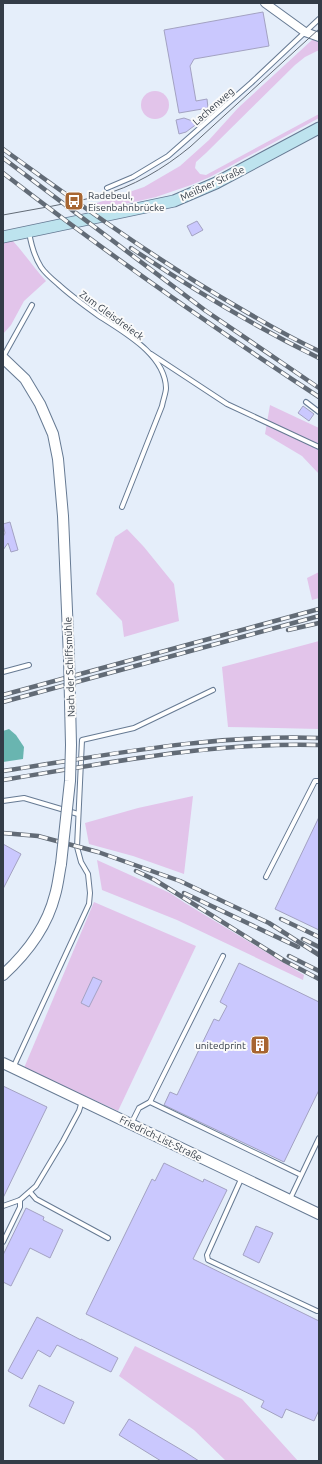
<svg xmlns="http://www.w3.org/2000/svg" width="322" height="1464" viewBox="0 0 322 1464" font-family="Ubuntu,sans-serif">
<rect width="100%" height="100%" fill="#e5eefa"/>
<g fill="#e2c4ea">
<polygon points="314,39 319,41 319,50 305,57 295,65 206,153 196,162 195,168 200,174 206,175 319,114 319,118 210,177 191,185 156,197 99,210 91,205 144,187 180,166 209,140 238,108 312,40"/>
<circle cx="155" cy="105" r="14"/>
<path d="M12,240C24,253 34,268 46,281L24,301L11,325L3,334V242Z"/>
<polygon points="270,405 319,428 319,474 302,456 265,434"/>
<polygon points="127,529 144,547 174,584 179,621 124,637 122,621 96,594 115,537"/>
<polygon points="319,572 319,598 312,600 307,578"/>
<polygon points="319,641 319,729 228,727 222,667"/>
<polygon points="193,796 184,874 133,856 89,844 85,823 138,808"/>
<polygon points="97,860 170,893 185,903 304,975 303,980 177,920 102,890"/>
<polygon points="94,902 196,946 118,1111 24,1068"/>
<polygon points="135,1346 242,1399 298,1461 226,1461 194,1430 119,1376"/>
</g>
<polygon fill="#69b5b0" points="9,729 16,735 24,747 23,759 3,762 3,731"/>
<g fill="#cac8fe" stroke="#a3a2c2">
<polygon points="263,12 269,46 194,59 190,66 196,101 207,99 208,108 179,113 164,30"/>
<polygon points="184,118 198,123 186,132 179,134 176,120"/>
<polygon points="197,221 203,230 192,236 187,226"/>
<polygon points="303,406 314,414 309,421 298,413"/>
<polygon points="10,522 18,550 11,552 8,543 3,550 3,537 5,533 3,524"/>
<polygon points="319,817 319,930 275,909"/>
<polygon points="3,844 21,854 3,889"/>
<polygon points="239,963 319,1002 319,1090 284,1162 164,1105 170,1092 177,1095 214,1019 219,1021 227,1006 220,1002"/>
<polygon points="93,977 102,981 89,1007 81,1003"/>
<polygon points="3,1086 47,1107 3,1198"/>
<polygon points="164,1163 203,1182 204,1179 227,1190 193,1259 319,1321 319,1410 314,1421 286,1409 282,1418 261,1407 264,1401 86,1314 152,1179 155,1181"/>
<polygon points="26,1208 44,1217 43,1220 63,1230 50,1258 30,1248 11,1286 3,1282 3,1255"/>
<polygon points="256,1226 273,1233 259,1263 243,1255"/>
<polygon points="37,1317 81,1340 81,1339 118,1358 111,1372 57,1345 50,1357 38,1350 22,1379 8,1371"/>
<polygon points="39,1385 74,1402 64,1424 29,1406"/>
<polygon points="129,1419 185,1452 199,1461 161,1461 119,1435"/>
</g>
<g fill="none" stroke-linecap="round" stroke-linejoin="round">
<g stroke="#667a93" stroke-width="6">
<g id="service">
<polyline points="107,188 133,177 168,156 251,83 319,19"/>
<path d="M29,232C31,244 34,256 41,267C45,273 52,279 58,284C71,296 85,306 99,316C123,332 165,354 166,388C166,393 163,400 162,406L122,507"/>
<polyline points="151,354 227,404 319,447"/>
<polyline points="3,357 32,305"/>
<polyline points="306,402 319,412"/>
<polyline points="3,672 29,665"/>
<polyline points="3,801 24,798 78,814"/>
<polyline points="266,877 315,781 319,781"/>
<polyline points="13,1068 89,904 90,893 88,874 81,862 77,847 82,740 134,728 213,690"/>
<polyline points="150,1102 223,956"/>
<polyline points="131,1124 139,1108 150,1102 301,1175"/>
<polyline points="242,1177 207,1255 208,1260 317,1311"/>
<polyline points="30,1192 36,1199 108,1238"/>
<polyline points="290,1199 319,1138"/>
<polyline points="3,1206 20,1200 36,1186 63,1141 79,1111 82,1101"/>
<polyline points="3,1242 20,1207 20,1200"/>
</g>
</g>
<g stroke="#667a93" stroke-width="10">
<polyline id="minor" points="265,3 305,32 319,37"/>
</g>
<g stroke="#667a93" stroke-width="12">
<g id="tertiary">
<polyline points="3,358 25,379 40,404 53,434 58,459 63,516 69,658"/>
<path d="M3,975C27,953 47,927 55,895C58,885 59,874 61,864"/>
<polyline points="3,1063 319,1214"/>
</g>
</g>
<g stroke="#667a93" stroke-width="13">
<polyline id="secondary" points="3,237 174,201 216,183 319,128"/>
</g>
<use href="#service" stroke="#fff" stroke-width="4"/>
<use href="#minor" stroke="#fff" stroke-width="8"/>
<use href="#tertiary" stroke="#fff" stroke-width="10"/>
<use href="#secondary" stroke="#bde3ee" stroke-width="11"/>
<path stroke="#626b76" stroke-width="1" d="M3,215C35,209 68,204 99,196C133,187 163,169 190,147L319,29"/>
<g stroke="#626b76" stroke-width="4.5">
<g id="rail">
<path d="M3,149C79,204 155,259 236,306C263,322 291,338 319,351"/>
<polyline points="3,158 206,311 319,388"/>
<path d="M3,173C105,252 211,326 319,397"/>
<path d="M131,248C192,289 254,326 319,358"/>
<polyline points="288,630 319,623"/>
<polyline points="3,695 319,609"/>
<polyline points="3,702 319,616"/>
<path d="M3,771C108,755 213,734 319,738"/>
<path d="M3,780C107,763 213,742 319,745"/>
<polyline points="3,833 38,836 98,852 180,881 269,923 319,955"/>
<polyline points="136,871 155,880 285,961 319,979"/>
<polyline points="184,893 298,947"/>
<polyline points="281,919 319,937"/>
<polyline points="303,939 319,947"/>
<polyline points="289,956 319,971"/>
</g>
</g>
<use href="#rail" stroke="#fafafa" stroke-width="3" stroke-dasharray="9" stroke-linecap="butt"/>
<g stroke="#667a93" stroke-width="12" stroke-linecap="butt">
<polyline id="tertiary-bridge" points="61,864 70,781 71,745 69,658"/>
</g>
<use href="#tertiary-bridge" stroke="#fff" stroke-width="10"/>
</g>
<defs>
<g id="bus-square" transform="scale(1)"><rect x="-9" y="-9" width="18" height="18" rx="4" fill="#a76531" stroke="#fafafa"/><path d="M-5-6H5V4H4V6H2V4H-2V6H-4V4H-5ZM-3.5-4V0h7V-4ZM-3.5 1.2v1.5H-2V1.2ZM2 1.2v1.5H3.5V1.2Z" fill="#fff"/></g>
<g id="building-square" transform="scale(1)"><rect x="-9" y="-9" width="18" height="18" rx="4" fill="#a76531" stroke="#fafafa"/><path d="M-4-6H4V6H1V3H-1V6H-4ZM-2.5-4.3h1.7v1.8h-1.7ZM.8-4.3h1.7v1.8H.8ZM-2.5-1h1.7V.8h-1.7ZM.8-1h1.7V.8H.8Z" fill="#fff"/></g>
</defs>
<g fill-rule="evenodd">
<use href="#bus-square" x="74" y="201"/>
<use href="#building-square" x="260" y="1045"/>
</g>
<g text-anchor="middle" stroke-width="4" stroke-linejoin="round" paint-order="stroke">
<g font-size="10" fill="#333c47" stroke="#fafafa">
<text transform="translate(213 106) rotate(-41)" y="4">Lachenweg</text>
<text transform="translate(212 183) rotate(-25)" y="4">Meißner Straße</text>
<text transform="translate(112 315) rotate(36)" y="4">Zum Gleisdreieck</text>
<text transform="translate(69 667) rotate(-92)" y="4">Nach der Schiffsmühle</text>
<text transform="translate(161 1138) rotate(26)" y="4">Friedrich-List-Straße</text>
</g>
<g font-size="10" fill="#333c47" stroke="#fafafa" text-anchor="start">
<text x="88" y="199">Radebeul,<tspan x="88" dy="12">Eisenbahnbrücke</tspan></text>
<text x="246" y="1049" text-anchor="end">unitedprint</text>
</g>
</g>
<rect width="322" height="1464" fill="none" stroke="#333c47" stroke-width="8"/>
</svg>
